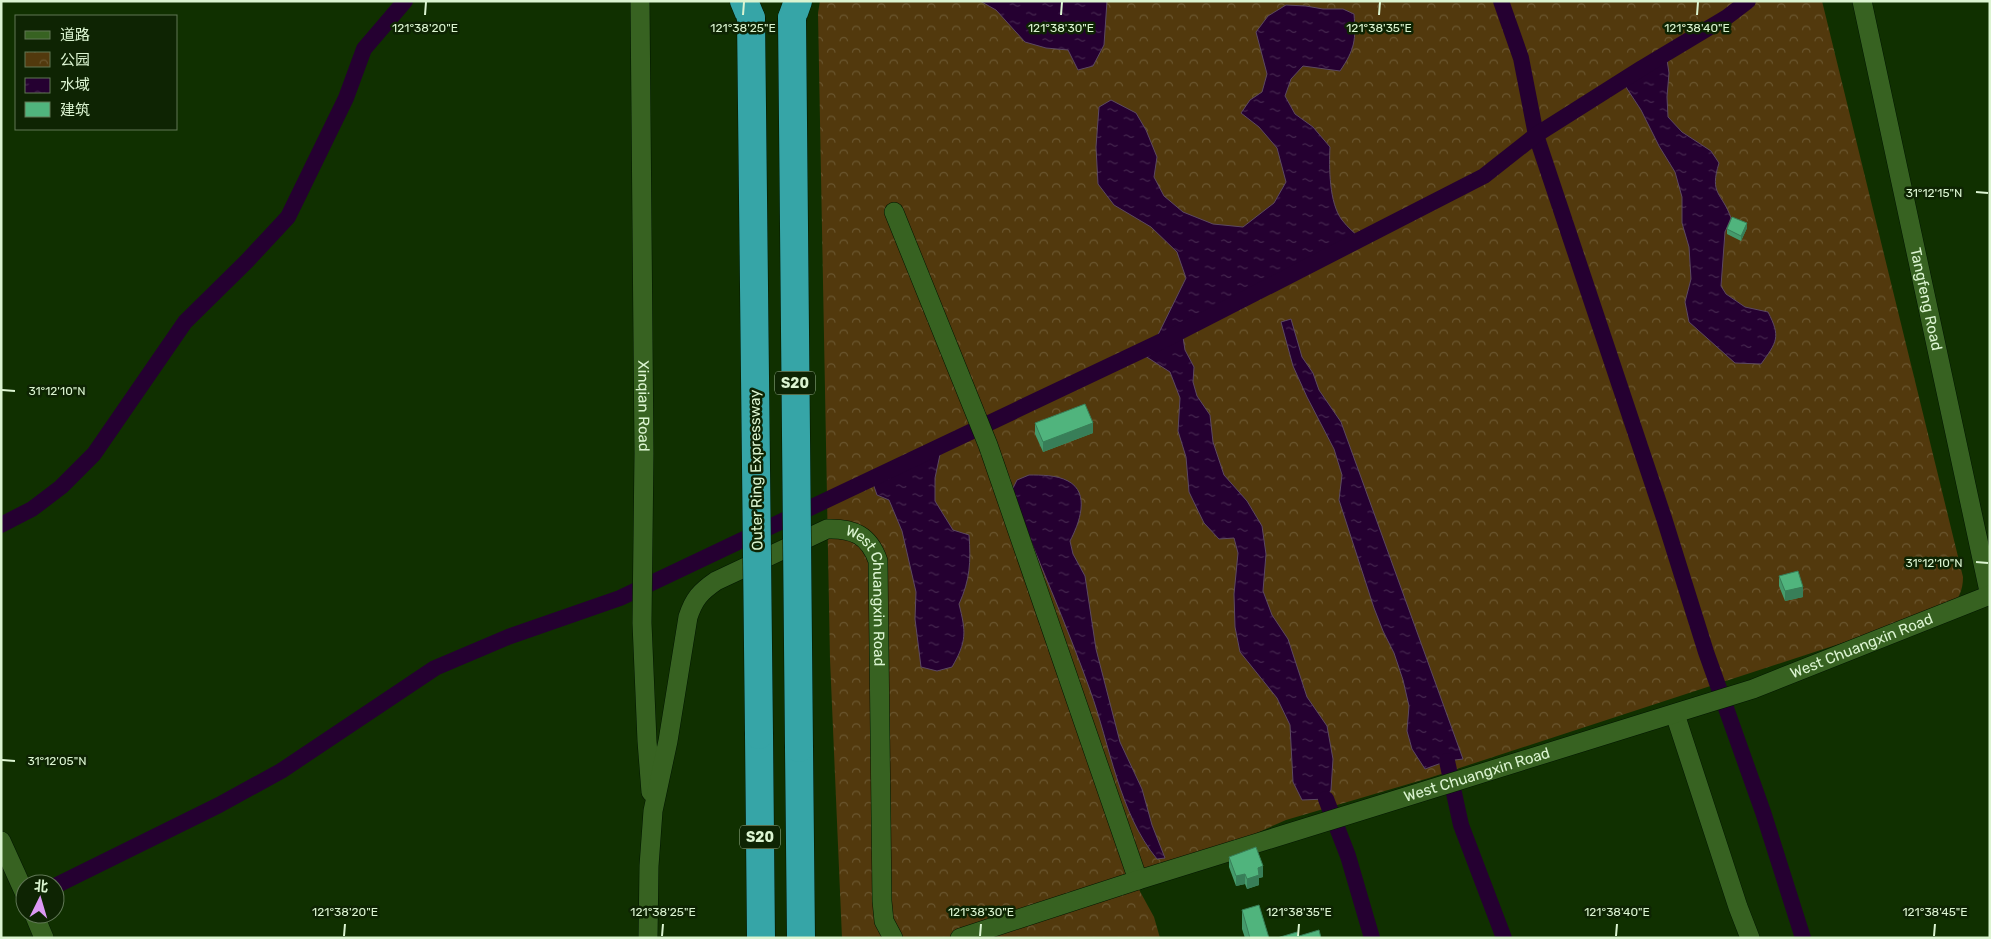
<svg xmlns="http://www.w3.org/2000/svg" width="1991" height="939" viewBox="0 0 1991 939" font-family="Rubik,'Noto Sans SC',sans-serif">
<defs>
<pattern id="park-crowns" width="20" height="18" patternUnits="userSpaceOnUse" patternTransform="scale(1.25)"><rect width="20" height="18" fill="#52390d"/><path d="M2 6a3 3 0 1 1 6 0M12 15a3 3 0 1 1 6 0" fill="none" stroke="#6a562f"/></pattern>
<pattern id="water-ripples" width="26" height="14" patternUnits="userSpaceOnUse" patternTransform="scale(1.25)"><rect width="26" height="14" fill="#250031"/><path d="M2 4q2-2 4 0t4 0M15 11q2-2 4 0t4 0" fill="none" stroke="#44264e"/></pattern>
</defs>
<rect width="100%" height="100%" fill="#103000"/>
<path fill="url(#park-crowns)" d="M820,1H1822L1963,577C1963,583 1962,590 1959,596C1951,608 1911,620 1897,625L1429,778L1286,820L1137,886L1154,917L1160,938H842L830,659L818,13Z"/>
<g fill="url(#water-ripples)" stroke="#5c4961">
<polygon points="980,1 1107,1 1104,45 1093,66 1078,70 1068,50 1046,48 1025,42 996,10"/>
<path d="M1286,5L1306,6L1323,9H1343L1354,14C1356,40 1355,49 1340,71L1303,66L1291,79L1285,96L1295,114L1313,127L1330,147C1329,167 1329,203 1342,220C1348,228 1356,234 1362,240L1182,331L1185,350L1194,367L1193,382L1197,396L1210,415L1213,442L1224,475L1247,501L1262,526L1266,554L1263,591L1272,615L1288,639L1307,697L1327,726L1333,759L1331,790L1326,799L1302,800L1293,782L1290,725L1277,698L1240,652L1235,627L1234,594L1238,553L1234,538L1219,539L1204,523L1189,492L1186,457L1178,431L1180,398L1170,372L1139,352L1153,345L1186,278L1177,252L1151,227L1114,205L1098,184L1096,147L1099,107L1111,100L1136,113L1146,130L1157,157L1154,177L1164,196L1183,212L1213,224L1243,227L1274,203L1286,182L1277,148L1259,127L1241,113L1250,100L1262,92L1267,74L1256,32L1268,16Z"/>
<path d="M1666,53L1669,73L1667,97L1668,117L1682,132L1711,151L1719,163C1709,195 1722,192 1731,218L1725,232L1721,286L1726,294L1745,307L1768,312C1781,337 1777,342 1761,364L1735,363L1689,322L1685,302L1691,279L1689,247L1682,223V197L1675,172L1659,146L1641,110L1622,81Z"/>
<polygon points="1291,319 1302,357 1313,373 1319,390 1341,422 1463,759 1447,761 1425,769 1412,749 1407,731 1409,706 1403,680 1394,653 1383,631 1374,608 1339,500 1342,475 1334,449 1307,397 1293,366 1281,322"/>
<path d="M942,445L935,478V501L953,530L969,535C971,562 970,580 959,604C966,632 967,641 952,667L937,671L921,667L915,619L916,592L902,531L889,500L877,495L871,478Z"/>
<path d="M1029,475C1041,475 1057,475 1068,481C1091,493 1079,524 1070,541L1073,554L1085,576L1096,649L1120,742L1142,789L1152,825L1165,858L1157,859C1119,813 1110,745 1090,690C1066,623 1037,558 1011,492L1017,480Z"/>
</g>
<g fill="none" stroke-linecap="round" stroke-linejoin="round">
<g stroke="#250031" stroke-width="16">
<polyline points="1501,1 1521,58 1536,135 1664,518 1706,652 1763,812 1803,938"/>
<polyline points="1,525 32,509 61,487 94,454 185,322 247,261 288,217 346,98 364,49 405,1"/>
<polyline points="1447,761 1461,825 1504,938"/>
<polyline points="1326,799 1348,856 1372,938"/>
<polyline points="55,886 219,805 281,771 435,668 508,637 620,598 1162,341 1484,176 1536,135 1642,68 1727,17 1748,1"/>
</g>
<g stroke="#021600" stroke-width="20">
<g id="minor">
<path id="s1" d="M640,1L644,453L642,623L647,741L651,792"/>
<path id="s2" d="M1862,1L1990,596"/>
<polyline points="894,212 988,445 1138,880"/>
<polyline points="1675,714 1738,907 1750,938"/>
<polyline points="1,841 25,894"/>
<polyline points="34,914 44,938"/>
<path id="s3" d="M648,938L649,866L653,811L668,741L688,617C694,599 700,592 716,581L827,529C853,528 869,535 878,561L882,901L884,921L893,938"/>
<path id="s4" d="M960,938L1138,880L1753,689L1990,595"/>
</g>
</g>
<g stroke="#021600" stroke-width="29">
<g id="highway">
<polyline points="744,1 751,18"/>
<polyline points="792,18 798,1"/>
<polyline points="759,735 761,938"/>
<polyline points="799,748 801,938"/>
</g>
</g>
<use href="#minor" stroke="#376221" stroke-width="19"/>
<use href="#highway" stroke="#36a5a7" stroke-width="28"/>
<g stroke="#021600" stroke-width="29" stroke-linecap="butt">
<g id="highway-bridge">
<polyline points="751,18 759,735"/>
<polyline points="792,18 799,748"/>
</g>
</g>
<use href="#highway-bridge" stroke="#36a5a7" stroke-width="28"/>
</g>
<g fill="#459b6c">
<polygon points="1747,228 1741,241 1727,234 1727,229"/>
<polygon points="1035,423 1093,433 1043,452 1035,434"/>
<polygon points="1779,576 1803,597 1785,601 1779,586"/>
<polygon points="1229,857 1263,877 1259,878 1259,885 1247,889 1245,884 1236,886 1229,867"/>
<polygon points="1242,910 1269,938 1245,938 1242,929"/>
</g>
<g fill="#387e58">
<polygon points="1747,223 1747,228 1741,241 1741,236"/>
<polygon points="1093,423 1093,433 1043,452 1043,442"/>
<polygon points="1803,587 1803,597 1785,601 1785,591"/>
<polygon points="1263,866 1263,877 1259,878 1259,885 1247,889 1247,879 1258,868"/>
<polygon points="1245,874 1245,884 1236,886 1236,876"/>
</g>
<g fill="#50b47d" stroke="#387e58">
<polygon points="1732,217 1747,223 1741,236 1727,229"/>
<polygon points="1085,404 1093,423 1043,442 1035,423"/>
<polygon points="1798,571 1803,587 1785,591 1779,576"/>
<polygon points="1256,847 1263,866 1258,868 1259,875 1247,879 1245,874 1236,876 1229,857"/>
<polygon points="1259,905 1269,938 1250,938 1242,910"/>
<polygon points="1319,930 1321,938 1277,938 1297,932 1299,936"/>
</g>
<path fill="none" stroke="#dbf4d1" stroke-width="2" d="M425,15L426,2M743,15L744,2M1061,15L1062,2M1379,15L1380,2M1697,15L1698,2M1976,192L1988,193M2,390L15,391M1976,562L1988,563M2,760L15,761M344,936L345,924M662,936L663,924M980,936L981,924M1298,936L1299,924M1616,936L1617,924M1934,936L1935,924"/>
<g text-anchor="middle" stroke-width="5" stroke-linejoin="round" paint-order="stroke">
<g fill="#0e2403" stroke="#9eb693" stroke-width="1">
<rect x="775" y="371.5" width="40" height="23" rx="4"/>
<rect x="740" y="825.5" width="40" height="23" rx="4"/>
</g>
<g font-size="14" font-weight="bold" fill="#dbf4d1">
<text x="795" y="388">S20</text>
<text x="760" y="842">S20</text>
</g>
<g font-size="15" fill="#dbf4d1" stroke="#0e2403">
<text dy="5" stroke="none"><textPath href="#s2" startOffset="305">Tangfeng Road</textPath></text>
<text dy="5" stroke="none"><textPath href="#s1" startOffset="405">Xinqian Road</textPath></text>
<text transform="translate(756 470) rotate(-91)" y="5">Outer Ring Expressway</text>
<text dy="5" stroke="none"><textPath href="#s3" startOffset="589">West Chuangxin Road</textPath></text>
<text dy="5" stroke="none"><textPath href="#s4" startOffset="948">West Chuangxin Road</textPath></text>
<text dy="5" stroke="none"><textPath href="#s4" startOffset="542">West Chuangxin Road</textPath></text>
</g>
</g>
<g font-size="12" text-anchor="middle" fill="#dbf4d1" stroke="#0e2403" stroke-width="5" stroke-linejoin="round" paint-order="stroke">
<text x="425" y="32">121°38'20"E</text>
<text x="743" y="32">121°38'25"E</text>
<text x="1061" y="32">121°38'30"E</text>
<text x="1379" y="32">121°38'35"E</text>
<text x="1697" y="32">121°38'40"E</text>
<text x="1934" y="197">31°12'15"N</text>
<text x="57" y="395">31°12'10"N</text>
<text x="1934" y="567">31°12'10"N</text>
<text x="57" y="765">31°12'05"N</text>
<text x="345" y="916">121°38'20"E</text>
<text x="663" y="916">121°38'25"E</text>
<text x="981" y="916">121°38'30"E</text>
<text x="1299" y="916">121°38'35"E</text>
<text x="1617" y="916">121°38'40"E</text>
<text x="1935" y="916">121°38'45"E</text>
</g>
<rect width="1991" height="939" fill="none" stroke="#dbf4d1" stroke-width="5"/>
<rect x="15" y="15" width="162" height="115" fill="#0e2403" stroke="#607755"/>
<rect x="25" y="31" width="25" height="8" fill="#376221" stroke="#607755"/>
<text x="60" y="40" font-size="15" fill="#dbf4d1">道路</text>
<rect x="25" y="52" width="25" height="15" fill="url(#park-crowns)" stroke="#607755"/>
<text x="60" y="65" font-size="15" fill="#dbf4d1">公园</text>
<rect x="25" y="78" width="25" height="15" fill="url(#water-ripples)" stroke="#607755"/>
<text x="60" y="90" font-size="15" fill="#dbf4d1">水域</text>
<rect x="25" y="102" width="25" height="15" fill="#50b47d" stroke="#607755"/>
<text x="60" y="115" font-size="15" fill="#dbf4d1">建筑</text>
<g transform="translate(40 899) rotate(5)"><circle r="24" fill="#0e2403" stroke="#607755"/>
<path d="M0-4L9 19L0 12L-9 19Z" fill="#dc99f4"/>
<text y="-8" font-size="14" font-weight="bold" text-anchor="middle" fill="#dbf4d1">北</text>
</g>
</svg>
